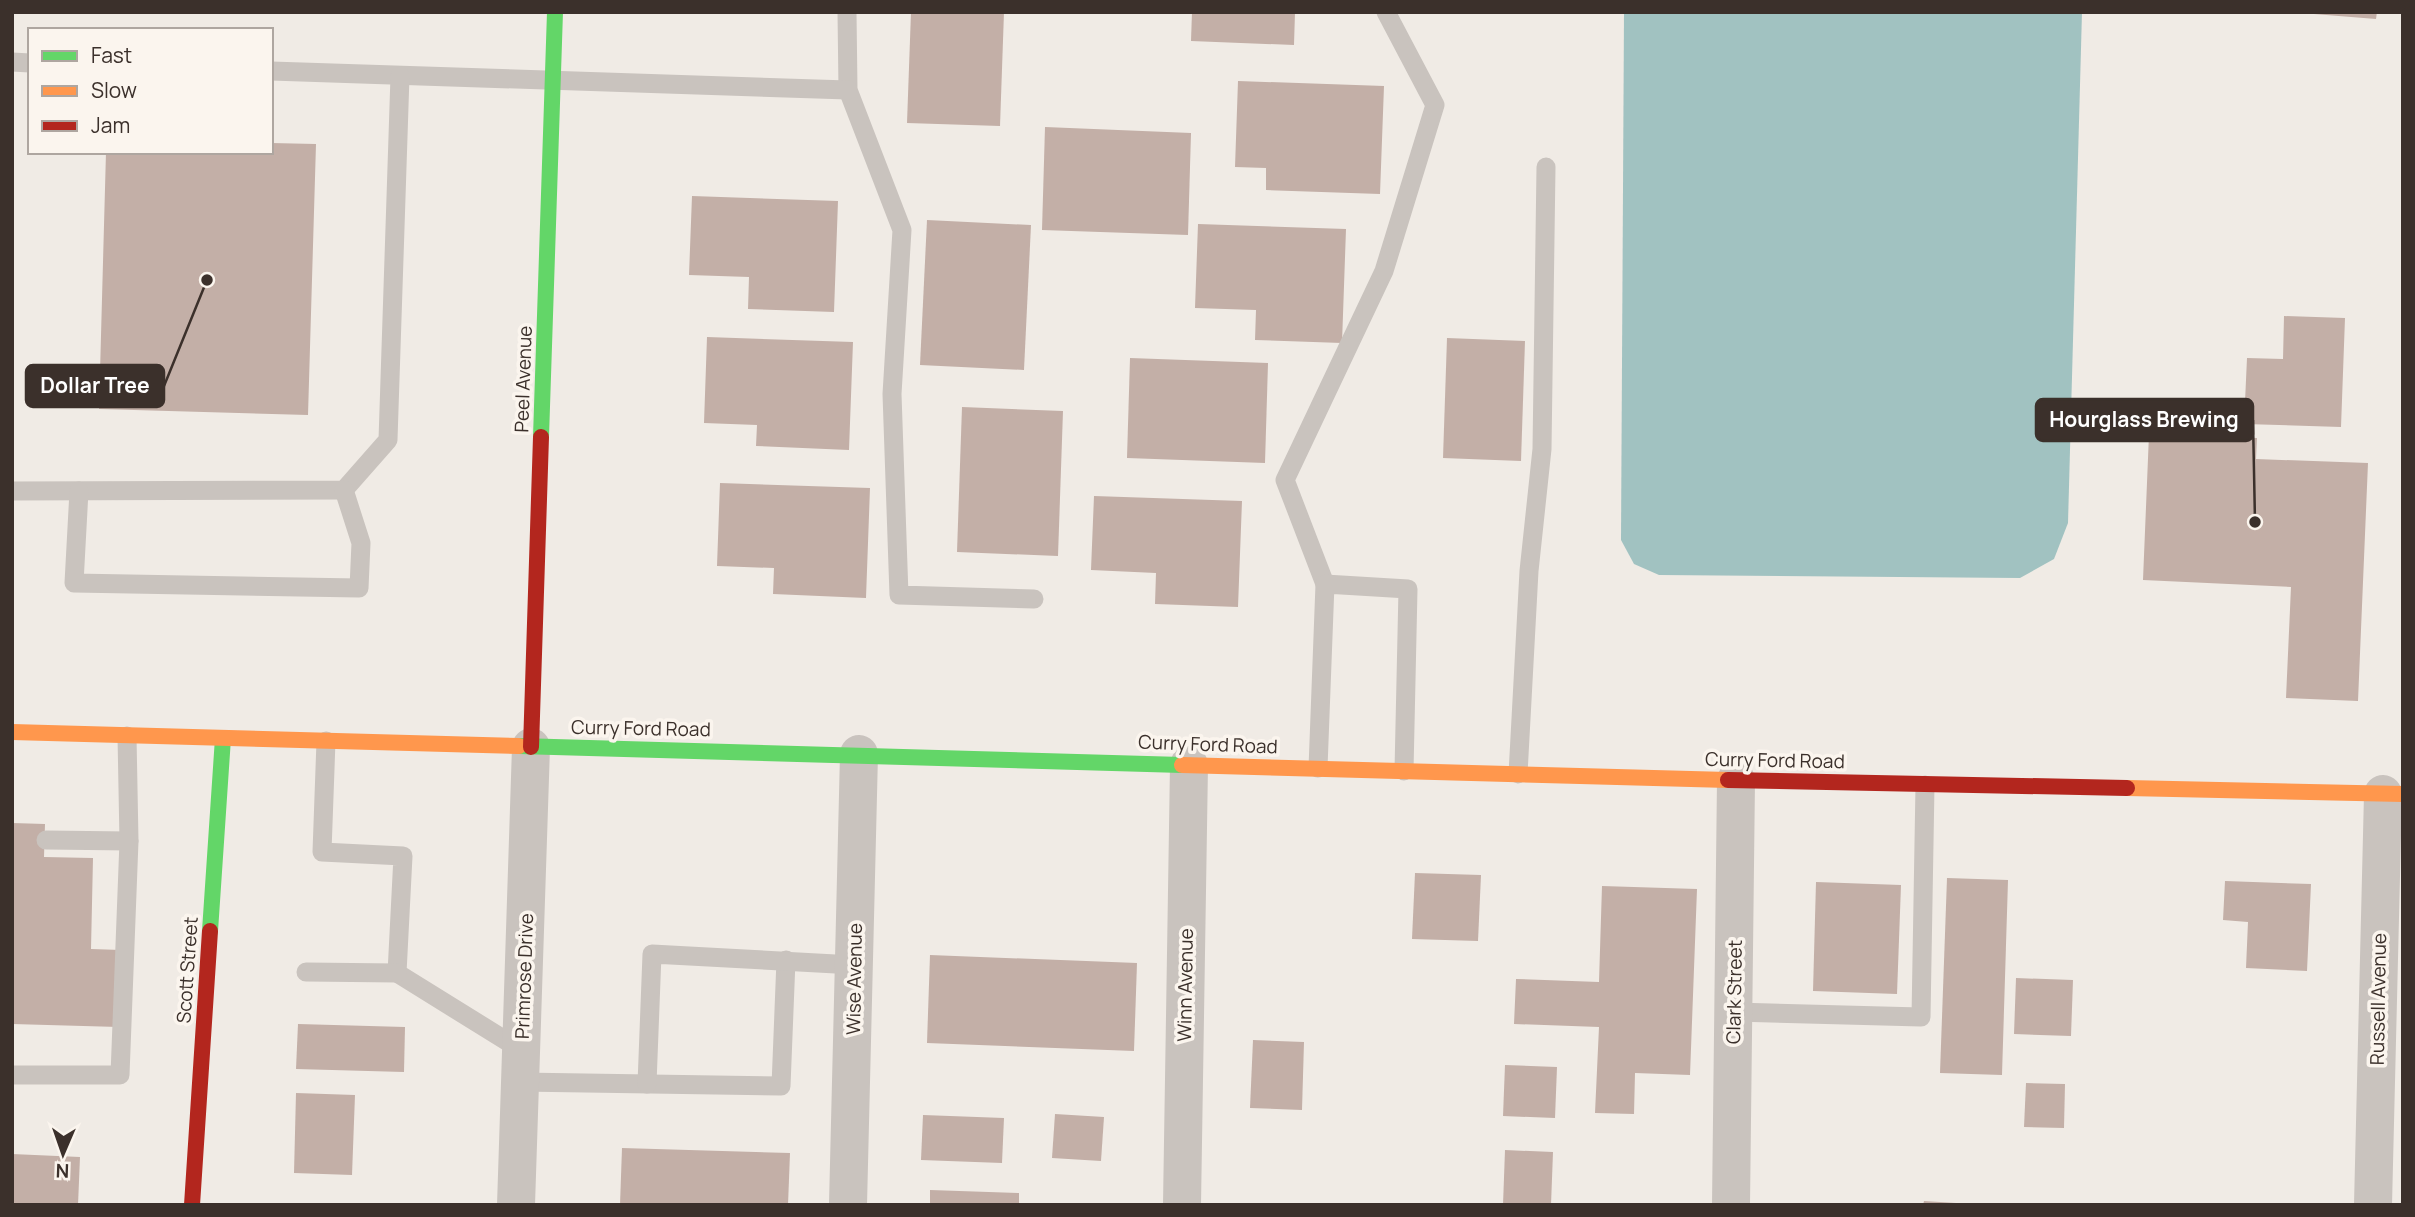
<svg xmlns="http://www.w3.org/2000/svg" width="2415" height="1217" viewBox="0 0 2415 1217" font-family="Manrope,sans-serif">
<rect width="100%" height="100%" fill="#f0ebe5"/>
<polygon fill="#a1c2c1" points="1624,12 2082,12 2068,523 2054,559 2020,578 1659,575 1634,564 1621,540"/>
<g fill="#c3afa7">
<polygon points="911,12 1004,12 1000,126 907,123"/>
<polygon points="1192,12 1295,12 1294,45 1191,41"/>
<polygon points="2289,12 2377,12 2376,19"/>
<polygon points="1238,81 1384,86 1380,194 1266,190 1266,168 1235,167"/>
<polygon points="1045,127 1191,133 1188,235 1042,230"/>
<polygon points="271,143 316,144 308,415 99,409 106,152 271,152"/>
<polygon points="692,196 838,201 834,312 748,309 749,277 689,275"/>
<polygon points="927,220 1031,225 1024,370 920,365"/>
<polygon points="1198,224 1346,229 1342,343 1255,340 1256,310 1195,308"/>
<polygon points="2284,316 2345,318 2341,427 2244,424 2247,358 2283,359"/>
<polygon points="707,337 853,342 849,450 756,446 757,425 704,423"/>
<polygon points="1447,338 1525,341 1521,461 1443,458"/>
<polygon points="1130,358 1268,363 1265,463 1127,458"/>
<polygon points="962,407 1063,411 1058,556 957,552"/>
<polygon points="2149,434 2257,438 2256,459 2368,463 2358,701 2286,698 2291,587 2143,580"/>
<polygon points="720,483 870,488 866,598 773,594 774,568 717,566"/>
<polygon points="1094,496 1242,501 1238,607 1155,604 1156,573 1091,570"/>
<polygon points="12,823 45,824 44,857 93,858 91,949 121,950 119,1027 12,1024"/>
<polygon points="1415,873 1481,875 1478,941 1412,939"/>
<polygon points="1947,878 2008,880 2002,1075 1940,1073"/>
<polygon points="2225,881 2311,884 2307,971 2246,968 2248,922 2223,920"/>
<polygon points="1816,882 1901,885 1897,994 1813,991"/>
<polygon points="1602,886 1697,889 1690,1075 1635,1073 1634,1114 1595,1113 1599,1027 1514,1024 1516,979 1599,982"/>
<polygon points="930,955 1137,963 1134,1051 927,1043"/>
<polygon points="2016,978 2073,980 2071,1036 2014,1034"/>
<polygon points="298,1024 405,1027 404,1072 296,1069"/>
<polygon points="1253,1040 1304,1042 1302,1110 1250,1108"/>
<polygon points="1505,1065 1557,1067 1555,1118 1503,1116"/>
<polygon points="2026,1083 2065,1084 2064,1128 2024,1127"/>
<polygon points="296,1093 355,1095 352,1175 294,1173"/>
<polygon points="1055,1114 1104,1117 1101,1161 1052,1158"/>
<polygon points="923,1115 1004,1118 1002,1163 921,1160"/>
<polygon points="622,1148 790,1153 788,1205 620,1205"/>
<polygon points="1505,1150 1553,1152 1551,1205 1503,1205"/>
<polygon points="12,1154 80,1157 78,1205 12,1205"/>
<polygon points="930,1190 1019,1193 1019,1205 930,1205"/>
<polygon points="1924,1201 1956,1203 1955,1205 1923,1205"/>
</g>
<g fill="none" stroke-linecap="round" stroke-linejoin="round">
<g stroke="#c9c3be" stroke-width="19">
<polyline points="847,12 848,90 902,230 892,394 899,595 1034,599"/>
<polyline points="12,62 30,63"/>
<polyline points="271,71 848,90"/>
<polyline points="12,491 344,490 388,440 400,76"/>
<polyline points="79,491 74,583 359,588 361,543 344,490"/>
<polyline points="1325,584 1285,480 1384,271 1435,105 1386,12"/>
<polyline points="326,741 322,852 403,856 397,973 521,1050"/>
<polyline points="1318,768 1325,584 1408,589 1404,771"/>
<polyline points="1518,774 1529,571 1542,449 1546,167"/>
<polyline points="46,840 129,841"/>
<polyline points="306,972 397,973"/>
<polyline points="1734,1012 1921,1017 1925,785"/>
<polyline points="12,1075 120,1075 129,841 127,736"/>
<polyline points="520,1082 781,1086 786,960"/>
<polyline points="647,1084 652,954 854,965"/>
</g>
<g stroke="#c9c3be" stroke-width="38">
<polyline points="516,1205 531,747"/>
<polyline points="848,1205 859,754"/>
<polyline points="1182,1205 1189,765"/>
<polyline points="1731,1205 1736,780"/>
<polyline points="2373,1205 2383,794"/>
</g>
<g stroke="#63d668" stroke-width="16">
<polyline points="541,437 555,12"/>
<polyline points="519,746 1182,765"/>
<polyline points="210,931 223,738"/>
</g>
<g stroke="#ff974d" stroke-width="16">
<polyline points="12,732 519,746"/>
<polyline points="1182,765 1728,780"/>
<polyline points="2127,788 2403,794"/>
</g>
<g stroke="#b3261e" stroke-width="16">
<polyline points="531,747 541,437"/>
<polyline points="1728,780 2127,788"/>
<polyline points="192,1205 210,931"/>
</g>
</g>
<g text-anchor="middle" stroke-width="7" stroke-linejoin="round" paint-order="stroke">
<g font-size="19" fill="#3b302b" stroke="#fbf5ee">
<text transform="translate(523 379) rotate(-88)" y="7">Peel Avenue</text>
<text transform="translate(641 728) rotate(1)" y="7">Curry Ford Road</text>
<text transform="translate(1208 744) rotate(2)" y="7">Curry Ford Road</text>
<text transform="translate(1775 760) rotate(1)" y="7">Curry Ford Road</text>
<text transform="translate(187 970) rotate(-86)" y="7">Scott Street</text>
<text transform="translate(524 976) rotate(-88)" y="7">Primrose Drive</text>
<text transform="translate(854 979) rotate(-89)" y="7">Wise Avenue</text>
<text transform="translate(1185 985) rotate(-89)" y="7">Winn Avenue</text>
<text transform="translate(1734 992) rotate(-89)" y="7">Clark Street</text>
<text transform="translate(2378 999) rotate(-89)" y="7">Russell Avenue</text>
</g>
</g>
<path fill="none" stroke="#3b302b" stroke-width="2.5" d="M207 280L164 386M2255 522L2253 420"/>
<g fill="#3b302b" stroke="#fbf5ee" stroke-width="2.5">
<circle cx="207" cy="280" r="7"/>
<circle cx="2255" cy="522" r="7"/>
</g>
<g fill="#3b302b" stroke="#3b302b" stroke-width="2.5">
<rect x="26" y="365" width="138" height="42" rx="7"/>
<rect x="2036" y="399" width="217" height="42" rx="7"/>
</g>
<g font-size="21" text-anchor="middle" font-weight="bold" fill="#fff">
<text x="95" y="393">Dollar Tree</text>
<text x="2144" y="427">Hourglass Brewing</text>
</g>
<rect width="2415" height="1217" fill="none" stroke="#3b302b" stroke-width="28"/>
<rect x="28" y="28" width="245" height="126" fill="#fbf5ee" stroke="#aea6a0" stroke-width="2"/>
<rect x="42" y="51" width="35" height="10" fill="#63d668" stroke="#aea6a0" stroke-width="2"/>
<text x="91" y="63" font-size="21" fill="#3b302b">Fast</text>
<rect x="42" y="86" width="35" height="10" fill="#ff974d" stroke="#aea6a0" stroke-width="2"/>
<text x="91" y="98" font-size="21" fill="#3b302b">Slow</text>
<rect x="42" y="121" width="35" height="10" fill="#b3261e" stroke="#aea6a0" stroke-width="2"/>
<text x="91" y="133" font-size="21" fill="#3b302b">Jam</text>
<g transform="translate(63 1154) rotate(182)" stroke="#fbf5ee" stroke-width="5" paint-order="stroke">
<path d="M0-5L12 26L0 18L-12 26Z" fill="#3b302b"/>
<text y="-10" font-size="19" font-weight="bold" text-anchor="middle" fill="#3b302b">N</text>
</g>
</svg>
